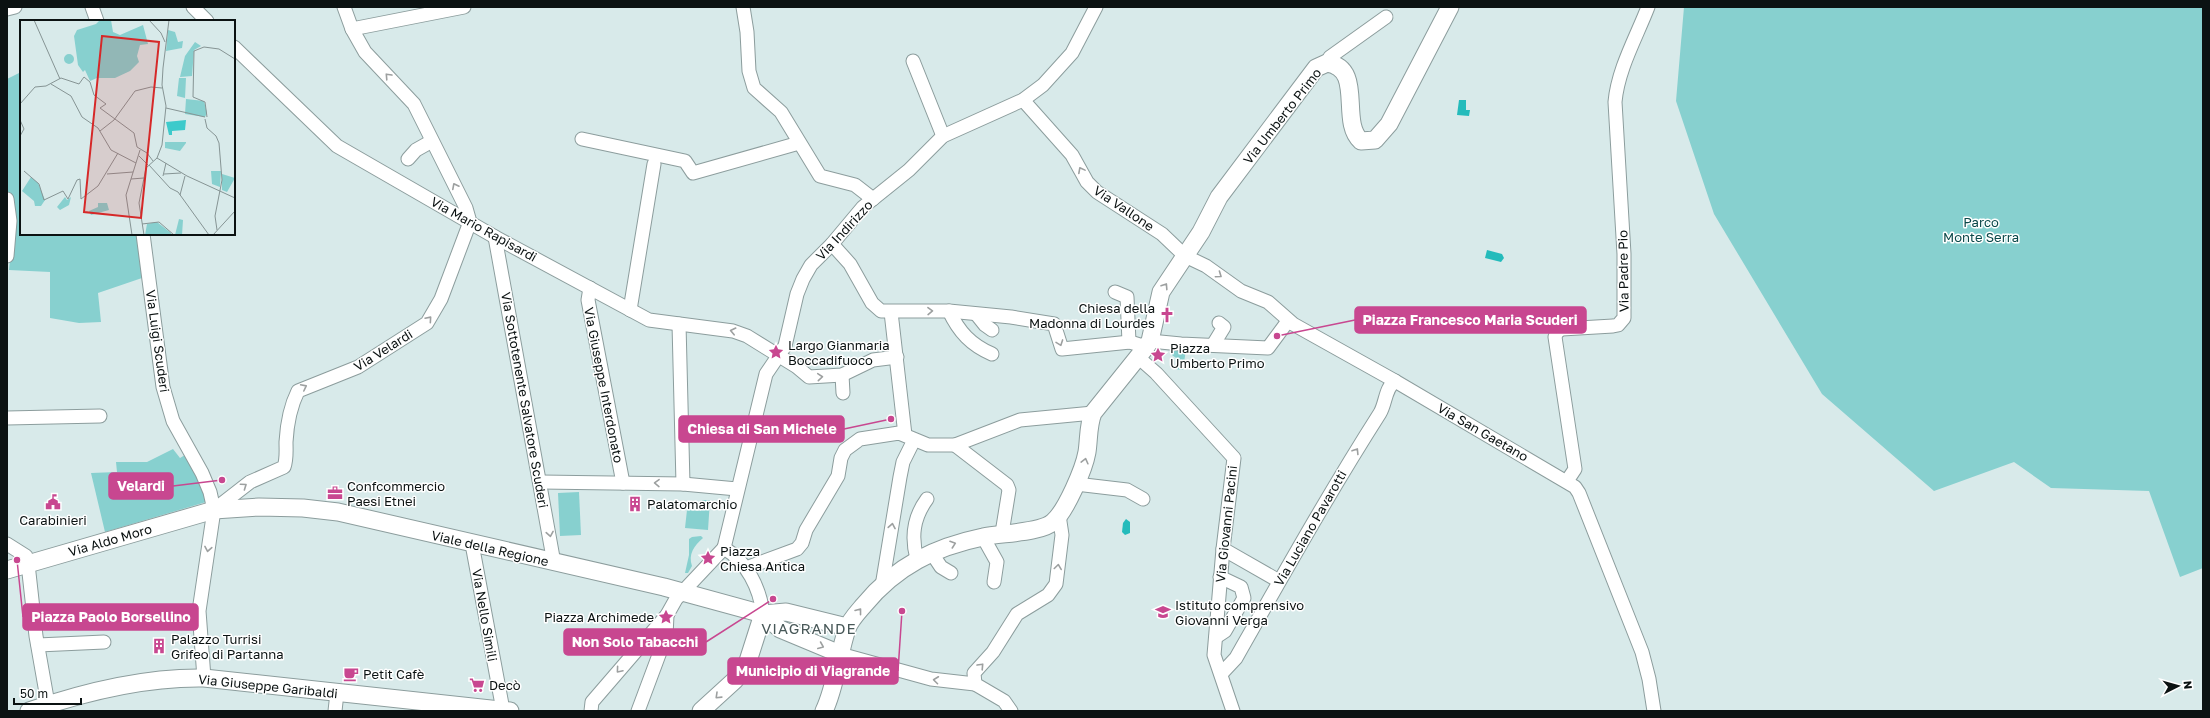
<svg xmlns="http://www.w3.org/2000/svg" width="2210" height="718" viewBox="0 0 2210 718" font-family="'Golos Text',sans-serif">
<rect width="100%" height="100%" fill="#d8eaea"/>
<g fill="#87d0cf">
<polygon points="1684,7 2203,7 2203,568 2180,577 2149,491 2051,488 2014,462 1934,491 1822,394 1714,214 1676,101"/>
<polygon points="21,72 21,234 137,234 142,278 98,293 101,322 79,323 50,318 50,272 9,270 13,229 7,186 7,79"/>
<polygon points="1186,349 1183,370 1175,369 1179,360 1172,355 1172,350"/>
<polygon points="173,449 180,458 185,455 203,488 206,502 105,532 91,473 117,472 116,462 147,462"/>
<polygon points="579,492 581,535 560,536 558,493"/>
<polygon points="702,500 710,500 708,530 685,528 687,510 701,511"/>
<path d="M701,536L703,538C694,546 688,554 692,566L688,573H685L689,555V539L692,537Z"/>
</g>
<g fill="#24bbbb">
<polygon points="1459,100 1466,100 1466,110 1470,110 1469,116 1457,115"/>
<polygon points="1487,250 1502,254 1504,258 1501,262 1485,258"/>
<polygon points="1126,519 1130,522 1130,533 1125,535 1122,532 1123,523"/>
</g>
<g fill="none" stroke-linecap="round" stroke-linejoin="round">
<g stroke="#8c9d9d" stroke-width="15">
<g id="minor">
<polyline points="92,7 97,21"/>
<polyline points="193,7 207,21"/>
<polyline points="743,7 747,32 749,71 754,88 781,112 820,176 855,185 873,199"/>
<polyline points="7,9 15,7"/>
<polyline points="352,29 464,7"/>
<polyline points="234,47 337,146 495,237 649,320 733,331 747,336 797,367 809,377 842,375 873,360 897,357"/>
<polyline points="913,61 943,136"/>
<polyline points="1327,63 1330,57 1386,17"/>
<polyline points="1023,100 1072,155 1087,182 1097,192 1162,234 1185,256 1206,266 1241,291 1268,302 1293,324 1395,381 1575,487 1579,493 1642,652 1649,679 1654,711"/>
<polyline points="582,139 685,161 693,173 799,143"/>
<polyline points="408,159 416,150 432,141"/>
<polyline points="7,199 10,221 7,256"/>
<polyline points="143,234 163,387 173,421 202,473 210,492 214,510 199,611 204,678"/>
<polyline points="495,237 554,563"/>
<polyline points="832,244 850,264 872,303 881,311 949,311 1011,317 1054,324 1062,349 1130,342 1146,347"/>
<polyline points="590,288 588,300 623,483"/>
<polyline points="1115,292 1127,297 1129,342"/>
<polyline points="630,310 654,164"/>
<path d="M949,311C959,332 971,345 992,354"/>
<polyline points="891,312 905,435"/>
<polyline points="977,315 985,325 992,330"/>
<polyline points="679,324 683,484"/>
<polyline points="1150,341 1181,344 1268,348 1288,321"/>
<polyline points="1213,345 1224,327 1219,323"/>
<polyline points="1139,358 1156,373 1234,458 1223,549 1214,655 1233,711"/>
<polyline points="842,375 843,393"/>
<polyline points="7,418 100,416"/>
<polyline points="955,445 1007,485 1009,490 1002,533"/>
<path d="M1567,481L1575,469L1555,337L1557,332L1562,329L1613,326L1618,325L1624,318V254L1615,102C1618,69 1636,38 1648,7"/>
<polyline points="541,482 683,484 737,489"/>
<polyline points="1076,484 1127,490 1143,499"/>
<path d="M214,510L250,482L284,467C287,459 286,451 286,442C287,424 290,407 298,391L358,367L427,323L441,299L470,222L466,208L414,104L365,52L352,29L344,7"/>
<polyline points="983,537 997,562 994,582"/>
<polyline points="7,544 26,556 28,564 36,636 48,704"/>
<polyline points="472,544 503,710"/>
<polyline points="724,548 766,374 785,346 797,294 803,279 811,265 832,244 863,207 909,170 943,136 1023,100 1043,85 1072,53 1096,7"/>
<path d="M724,548C747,562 760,588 763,614"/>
<polyline points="1223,549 1279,581"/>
<polyline points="931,552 941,567 951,573"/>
<path d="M917,559C911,537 913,518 927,499"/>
<polyline points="746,568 797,549 802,543 806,530 838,476 841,458 845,450 860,439 899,433 928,445 955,445 1020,420 1093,413"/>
<polyline points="882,586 900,477 903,462 914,440"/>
<polyline points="1216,637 1225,631 1244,598 1241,587 1220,577"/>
<polyline points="38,645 104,642"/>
<polyline points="840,654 931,679 975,684"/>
<path d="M1221,674L1236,658C1283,575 1329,493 1380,413C1386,403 1385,388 1395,381"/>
<polyline points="335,711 337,693"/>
<polyline points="591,711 592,702 667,615 676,599 724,548"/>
<polyline points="638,711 666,636 667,615"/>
<polyline points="1011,711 1004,701 975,684 974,673 993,652 1017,614 1048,595 1056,584 1062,535 1059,515"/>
</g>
</g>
<g stroke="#8c9d9d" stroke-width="19">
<g id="major">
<polyline points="7,570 214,510 259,507 303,508 338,512 664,587 763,614 786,612 847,627"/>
<polyline points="763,614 780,629 840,654"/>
<path d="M29,711C84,692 145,677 204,678L510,711"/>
<polyline points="701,711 735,680 748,661 763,614"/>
<path d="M824,711C836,686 838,656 847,629C850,620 858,612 864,605C896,566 935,547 983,537C1000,533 1041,533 1053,522C1066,511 1084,469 1087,452C1089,439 1088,425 1093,413L1146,347L1150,341L1161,292L1201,232L1219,197L1316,68L1327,63C1365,68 1339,122 1361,141L1375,140L1389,124L1450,7"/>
</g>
</g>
<use href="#minor" stroke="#fff" stroke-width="13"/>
<use href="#major" stroke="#fff" stroke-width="17"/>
</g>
<defs><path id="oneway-chevron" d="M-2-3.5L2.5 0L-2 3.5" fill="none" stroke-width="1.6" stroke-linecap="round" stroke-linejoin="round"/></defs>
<g stroke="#9da0a0">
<use href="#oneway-chevron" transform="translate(388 76) rotate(-133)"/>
<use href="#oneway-chevron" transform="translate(1081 170) rotate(-118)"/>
<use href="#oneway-chevron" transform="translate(455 186) rotate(-117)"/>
<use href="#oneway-chevron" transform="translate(1219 275) rotate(35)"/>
<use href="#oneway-chevron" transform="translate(1165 286) rotate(-57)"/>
<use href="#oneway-chevron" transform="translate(930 311) rotate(-1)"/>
<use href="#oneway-chevron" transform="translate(429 319) rotate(-49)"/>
<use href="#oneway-chevron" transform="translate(733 331) rotate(-167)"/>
<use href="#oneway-chevron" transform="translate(1060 343) rotate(70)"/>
<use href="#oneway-chevron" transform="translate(820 377) rotate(-5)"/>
<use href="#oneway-chevron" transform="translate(304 387) rotate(-27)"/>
<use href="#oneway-chevron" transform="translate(1356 451) rotate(-58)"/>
<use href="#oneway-chevron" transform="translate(1085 461) rotate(-76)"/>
<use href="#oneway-chevron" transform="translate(657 483) rotate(-179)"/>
<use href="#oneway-chevron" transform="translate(244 486) rotate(-35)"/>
<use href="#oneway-chevron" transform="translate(892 526) rotate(-80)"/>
<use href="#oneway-chevron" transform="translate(550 534) rotate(80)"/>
<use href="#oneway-chevron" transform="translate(953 544) rotate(-19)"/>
<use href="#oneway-chevron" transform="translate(208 549) rotate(100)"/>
<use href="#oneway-chevron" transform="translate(1058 567) rotate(-82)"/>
<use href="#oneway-chevron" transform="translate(859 611) rotate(-52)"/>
<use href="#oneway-chevron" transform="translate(821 646) rotate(23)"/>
<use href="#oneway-chevron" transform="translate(981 666) rotate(-47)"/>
<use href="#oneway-chevron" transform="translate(619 670) rotate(130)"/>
<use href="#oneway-chevron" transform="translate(936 680) rotate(-173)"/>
<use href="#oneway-chevron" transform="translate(718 696) rotate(136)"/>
</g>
<defs>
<g id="church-bare" transform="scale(1.2)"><path d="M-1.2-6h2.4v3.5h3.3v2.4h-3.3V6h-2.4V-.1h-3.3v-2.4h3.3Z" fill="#c84790" stroke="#fff" stroke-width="2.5" paint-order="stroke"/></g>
<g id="sight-bare" transform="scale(1.2)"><path d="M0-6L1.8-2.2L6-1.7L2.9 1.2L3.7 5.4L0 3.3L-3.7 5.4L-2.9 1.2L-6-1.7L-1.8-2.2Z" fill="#c84790" stroke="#fff" stroke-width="2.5" paint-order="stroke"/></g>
<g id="office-bare" transform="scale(1.2)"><path d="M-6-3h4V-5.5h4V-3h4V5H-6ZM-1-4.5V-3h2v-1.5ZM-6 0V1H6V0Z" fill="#c84790" stroke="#fff" stroke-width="2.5" paint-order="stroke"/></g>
<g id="civic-bare" transform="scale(1.2)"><path d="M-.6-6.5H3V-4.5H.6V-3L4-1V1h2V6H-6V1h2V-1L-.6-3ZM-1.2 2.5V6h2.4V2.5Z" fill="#c84790" stroke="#fff" stroke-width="2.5" paint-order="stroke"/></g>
<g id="building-bare" transform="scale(1.2)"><path d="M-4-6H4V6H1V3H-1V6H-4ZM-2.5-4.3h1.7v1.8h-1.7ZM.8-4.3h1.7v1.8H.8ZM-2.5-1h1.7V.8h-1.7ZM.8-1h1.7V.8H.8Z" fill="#c84790" stroke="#fff" stroke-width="2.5" paint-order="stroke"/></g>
<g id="school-bare" transform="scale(1.2)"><path d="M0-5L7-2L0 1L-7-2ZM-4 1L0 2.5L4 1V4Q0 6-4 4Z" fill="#c84790" stroke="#fff" stroke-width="2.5" paint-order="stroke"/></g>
<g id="cafe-bare" transform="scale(1.2)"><path d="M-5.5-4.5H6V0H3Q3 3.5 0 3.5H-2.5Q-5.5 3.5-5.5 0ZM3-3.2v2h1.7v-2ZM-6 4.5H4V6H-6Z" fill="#c84790" stroke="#fff" stroke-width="2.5" paint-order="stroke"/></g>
<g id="supermarket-bare" transform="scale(1.2)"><path d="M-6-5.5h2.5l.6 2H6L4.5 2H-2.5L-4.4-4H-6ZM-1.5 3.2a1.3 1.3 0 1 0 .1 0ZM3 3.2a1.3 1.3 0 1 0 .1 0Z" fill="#c84790" stroke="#fff" stroke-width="2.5" paint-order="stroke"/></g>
</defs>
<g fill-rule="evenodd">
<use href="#church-bare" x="1167" y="315"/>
<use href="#sight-bare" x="776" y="352"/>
<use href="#sight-bare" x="1158" y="355"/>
<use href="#office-bare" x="335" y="493"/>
<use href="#civic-bare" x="53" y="502"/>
<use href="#building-bare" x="635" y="504"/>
<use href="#sight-bare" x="708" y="558"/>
<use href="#school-bare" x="1163" y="612"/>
<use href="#sight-bare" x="666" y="617"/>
<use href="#building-bare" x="159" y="646"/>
<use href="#cafe-bare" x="351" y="674"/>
<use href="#supermarket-bare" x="477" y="685"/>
</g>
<g text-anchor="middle" stroke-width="3" stroke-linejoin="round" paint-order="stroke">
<g font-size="13" fill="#0b1212" stroke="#fff">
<text transform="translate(1282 116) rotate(-52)" y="5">Via Umberto Primo</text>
<text transform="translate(1124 208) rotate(34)" y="5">Via Vallone</text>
<text transform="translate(484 229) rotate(29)" y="5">Via Mario Rapisardi</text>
<text transform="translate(844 230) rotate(-47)" y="5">Via Indirizzo</text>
<text transform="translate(1623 271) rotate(-91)" y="5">Via Padre Pio</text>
<text transform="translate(158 341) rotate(82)" y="5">Via Luigi Scuderi</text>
<text transform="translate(383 350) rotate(-32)" y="5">Via Velardi</text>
<text transform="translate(604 385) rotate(79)" y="5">Via Giuseppe Interdonato</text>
<text transform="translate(525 400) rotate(80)" y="5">Via Sottotenente Salvatore Scuderi</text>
<text transform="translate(1483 432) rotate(30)" y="5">Via San Gaetano</text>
<text transform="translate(1226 524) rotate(-84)" y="5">Via Giovanni Pacini</text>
<text transform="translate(1310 528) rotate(-60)" y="5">Via Luciano Pavarotti</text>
<text transform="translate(110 540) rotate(-16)" y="5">Via Aldo Moro</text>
<text transform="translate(490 548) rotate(13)" y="5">Viale della Regione</text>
<text transform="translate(485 615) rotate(80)" y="5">Via Nello Simili</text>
<text transform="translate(268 686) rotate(6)" y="5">Via Giuseppe Garibaldi</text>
</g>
<g font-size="13" fill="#0a4849" stroke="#fff">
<text x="1981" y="227">Parco<tspan x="1981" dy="15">Monte Serra</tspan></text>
</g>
<g font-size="13" fill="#0b1212" stroke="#fff" text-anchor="start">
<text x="1155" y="313" text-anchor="end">Chiesa della<tspan x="1155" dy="15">Madonna di Lourdes</tspan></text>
<text x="788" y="350">Largo Gianmaria<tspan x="788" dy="15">Boccadifuoco</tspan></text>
<text x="1170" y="353">Piazza<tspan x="1170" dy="15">Umberto Primo</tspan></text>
<text x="347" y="491">Confcommercio<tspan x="347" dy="15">Paesi Etnei</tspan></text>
<text x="647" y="509">Palatomarchio</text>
<text x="53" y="525" text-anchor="middle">Carabinieri</text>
<text x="720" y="556">Piazza<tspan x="720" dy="15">Chiesa Antica</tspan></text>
<text x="1175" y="610">Istituto comprensivo<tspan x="1175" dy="15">Giovanni Verga</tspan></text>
<text x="654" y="622" text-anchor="end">Piazza Archimede</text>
<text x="171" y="644">Palazzo Turrisi<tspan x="171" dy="15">Grifeo di Partanna</tspan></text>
<text x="363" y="679">Petit Cafè</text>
<text x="489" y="690">Decò</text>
</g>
<g font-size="15" letter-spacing="1" fill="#485858" stroke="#fff">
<text x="809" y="634">VIAGRANDE</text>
</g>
</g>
<g transform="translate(20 20)">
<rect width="215" height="215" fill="#d8eaea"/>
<path d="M80,0H91L93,12L100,15L123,5L128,24L120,25L117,36L119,42L110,51L95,58H77L70,61L65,50L63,52L58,45L54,16L57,10L76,4ZM148,10L155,12L158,22L163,21L162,28L146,31ZM175,22L181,26L174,30L172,56L160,57L165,36ZM44 39a5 5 0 1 1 10 0a5 5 0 1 1-10 0ZM159,58H166L165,78L157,76ZM166,79L184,81L187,93L185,97L165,94ZM145,122H166V123L160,131L145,128ZM191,151H201L200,167L192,164ZM202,154L215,158L207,172L202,170ZM11,157L18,163L25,180L21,186H15L14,181L2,171ZM45,177L47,180L51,177L49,185L40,190L37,187ZM78,183H87L89,190L71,195L69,191L78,187ZM159,199L163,200L162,215H155ZM137,202L151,213V215H125L127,204Z" fill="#87d0cf"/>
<path d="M166,100L165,110L152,111V115H149L146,102Z" fill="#3dcacb"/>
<path fill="none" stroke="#869494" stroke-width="1" d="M14,0L40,59M129,0L141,13L145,22M31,64L51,76L62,97L78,108L91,130L116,143M0,84L15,67L26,66L41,58L59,64L64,57L70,62L74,75L86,84L80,88L114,113L117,127L127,133L133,141M146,88L185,97M187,97L185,82L173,77L174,31L184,27L199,29L215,39M185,99L187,108L196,116L199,123L202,160L195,196L197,210M0,100L4,109L0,116M80,111L94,100L115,71L131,67L142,68M119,136L128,145M137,138L167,156L215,178M129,145L150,168L158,172L189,215M4,151L19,164L24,180L43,171L48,179L57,160L60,159M87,154L113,152M144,154L161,153M143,156L146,143M60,159L61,179L78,166L98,133M111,159L124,158M160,175L165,156M122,204L139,202L154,215M112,215L106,175L120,130M124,215L119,183L126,148L137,138L142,125L146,86L142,65L143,48L149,0M193,215L215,191"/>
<path fill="#d62828" fill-opacity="0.15" stroke="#d62828" stroke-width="2" d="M82,16L139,22L121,198L64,192Z"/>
<rect width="215" height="215" fill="none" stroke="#0b1212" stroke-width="2"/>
</g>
<path fill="none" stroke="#c84790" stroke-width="1.5" d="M1277 336L1355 320M891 419L844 429M222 480L173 486M17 560L23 617M773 599L706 642M902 611L898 671"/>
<g fill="#c84790" stroke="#fff" stroke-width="1.5">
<circle cx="1277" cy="336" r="4"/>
<circle cx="891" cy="419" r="4"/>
<circle cx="222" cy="480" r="4"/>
<circle cx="17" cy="560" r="4"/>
<circle cx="773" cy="599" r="4"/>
<circle cx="902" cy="611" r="4"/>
</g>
<g fill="#c84790" stroke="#c84790" stroke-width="1.5">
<rect x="1355" y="307" width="231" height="26" rx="4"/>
<rect x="679" y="416" width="165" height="26" rx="4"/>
<rect x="109" y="473" width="64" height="26" rx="4"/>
<rect x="23" y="604" width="175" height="26" rx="4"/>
<rect x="564" y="629" width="142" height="26" rx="4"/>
<rect x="728" y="658" width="170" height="26" rx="4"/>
</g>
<g font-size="14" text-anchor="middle" font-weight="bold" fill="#fff">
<text x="1470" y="325">Piazza Francesco Maria Scuderi</text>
<text x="762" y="434">Chiesa di San Michele</text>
<text x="141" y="491">Velardi</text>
<text x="111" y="622">Piazza Paolo Borsellino</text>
<text x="635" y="647">Non Solo Tabacchi</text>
<text x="813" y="676">Municipio di Viagrande</text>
</g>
<rect width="2210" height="718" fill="none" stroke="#0b1212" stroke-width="16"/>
<g transform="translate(2178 686) rotate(84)" stroke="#ffffff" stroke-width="3" paint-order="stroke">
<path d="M0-3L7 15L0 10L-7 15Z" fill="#0b1212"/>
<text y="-6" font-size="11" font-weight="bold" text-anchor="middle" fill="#0b1212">N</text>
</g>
<path d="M14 698v6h67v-6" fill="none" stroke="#0b1212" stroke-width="2"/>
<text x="20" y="698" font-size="12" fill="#0b1212" stroke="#ffffff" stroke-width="3" paint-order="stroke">50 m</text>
</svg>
